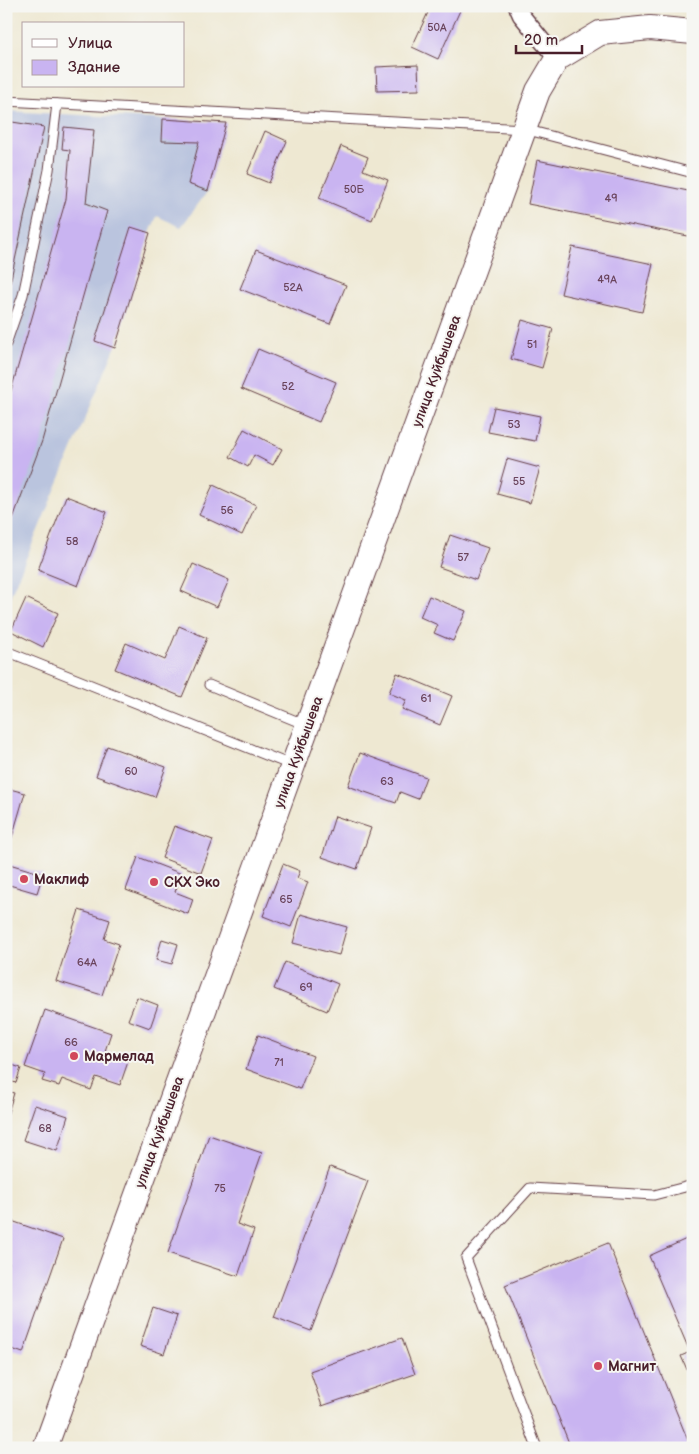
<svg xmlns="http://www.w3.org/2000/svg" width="699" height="1454" viewBox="0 0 699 1454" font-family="'Balsamiq Sans',sans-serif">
<rect width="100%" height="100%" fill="#f6f6f2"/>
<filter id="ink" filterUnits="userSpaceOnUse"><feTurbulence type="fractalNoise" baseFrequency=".02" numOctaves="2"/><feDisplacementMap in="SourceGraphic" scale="10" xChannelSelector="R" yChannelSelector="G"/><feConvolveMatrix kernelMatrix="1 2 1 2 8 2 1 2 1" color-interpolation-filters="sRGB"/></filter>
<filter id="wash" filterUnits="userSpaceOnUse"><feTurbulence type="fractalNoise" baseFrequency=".0096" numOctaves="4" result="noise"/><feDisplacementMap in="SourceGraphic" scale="20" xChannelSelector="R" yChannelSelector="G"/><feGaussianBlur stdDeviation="1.12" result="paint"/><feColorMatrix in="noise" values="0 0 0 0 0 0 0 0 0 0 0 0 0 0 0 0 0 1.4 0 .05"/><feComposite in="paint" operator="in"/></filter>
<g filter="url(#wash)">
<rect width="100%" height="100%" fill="#eee8d2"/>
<polygon fill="#bac4de" points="6,111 226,123 208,191 181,227 157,216 150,233 115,348 6,606"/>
<g id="blocks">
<g fill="#c9b4f1">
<polygon points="431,6 462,6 438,59 412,47"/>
<polygon points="418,65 419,90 377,91 376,67"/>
<polygon points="163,119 226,123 208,191 188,184 199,142 162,141"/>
<polygon points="6,121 44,127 7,297 6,296"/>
<polygon points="64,127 94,130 86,203 107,211 42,441 6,537 6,408 66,199 70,150 62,149"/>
<polygon points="265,131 287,141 269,183 247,174"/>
<polygon points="341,146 368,157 363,170 388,180 372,220 319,198"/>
<polygon points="537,160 693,192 693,237 528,204"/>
<polygon points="131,227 150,233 115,348 95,341"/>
<polygon points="572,247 653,264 642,312 561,294"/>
<polygon points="256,250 346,285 330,324 240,289"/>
<polygon points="522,320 553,329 542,368 511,359"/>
<polygon points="258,349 336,382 319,422 241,389"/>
<polygon points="494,407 540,416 535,441 488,432"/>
<polygon points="244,429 282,449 273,465 254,455 248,467 230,457"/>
<polygon points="507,459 540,468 530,503 497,494"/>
<polygon points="213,485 256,505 242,535 199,515"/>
<polygon points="66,496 107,512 78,586 38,570"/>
<polygon points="450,535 488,548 476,580 439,567"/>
<polygon points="193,564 229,580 217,607 181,591"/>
<polygon points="429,596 466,611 453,641 434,633 438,625 420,617"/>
<polygon points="26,598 58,613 43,647 11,631"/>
<polygon points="179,626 207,638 182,697 115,669 126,643 165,660"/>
<polygon points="397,673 452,696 440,725 402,709 406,700 389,693"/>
<polygon points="107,746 166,767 155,797 96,776"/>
<polygon points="360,753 426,777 418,799 400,792 396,803 348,786"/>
<polygon points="6,788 25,793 7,854 6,854"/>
<polygon points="335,816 371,828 357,869 322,857"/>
<polygon points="174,826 213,840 201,873 162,858"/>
<polygon points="138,857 182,874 175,892 193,899 188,914 126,890"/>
<polygon points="6,863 43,874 37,893 6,884"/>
<polygon points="283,864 300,871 297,878 308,882 291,927 263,916"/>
<polygon points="79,910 110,920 104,939 119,944 102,995 56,981"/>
<polygon points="301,914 347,927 339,955 293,943"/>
<polygon points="162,939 178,944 172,964 156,960"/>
<polygon points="285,962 338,984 327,1011 274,989"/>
<polygon points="137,997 158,1005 150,1028 128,1020"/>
<polygon points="45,1010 111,1033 105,1051 129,1059 120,1085 96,1077 91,1090 62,1079 59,1086 42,1081 45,1074 25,1067"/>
<polygon points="258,1035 313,1056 300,1089 246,1069"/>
<polygon points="6,1063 21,1068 16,1083 6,1080"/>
<polygon points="6,1091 14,1093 7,1116 6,1116"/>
<polygon points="35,1105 68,1116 57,1151 23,1140"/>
<polygon points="209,1135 262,1153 237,1224 254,1230 238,1276 168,1253"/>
<polygon points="330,1167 368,1181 311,1331 274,1317"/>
<polygon points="6,1219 63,1239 23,1353 6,1347 6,1271 9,1263 6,1262"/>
<polygon points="693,1236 693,1383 681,1356 690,1352 649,1256"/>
<polygon points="608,1243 691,1448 571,1448 505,1285"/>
<polygon points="153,1308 177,1316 164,1354 140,1346"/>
<polygon points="402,1338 415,1374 322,1406 310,1371"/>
</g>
</g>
</g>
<g filter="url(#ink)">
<use href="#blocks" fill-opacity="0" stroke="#633d44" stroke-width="1"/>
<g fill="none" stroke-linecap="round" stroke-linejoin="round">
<g stroke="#633d44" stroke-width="11">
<g id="lane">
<polyline points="6,101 524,129 693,173"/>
<polyline points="6,344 23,295 49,170 57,104"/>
<polyline points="6,651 291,765"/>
<polyline points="209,685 306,725"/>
<polyline points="537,1448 466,1258 530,1188 654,1195 693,1185"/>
</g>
</g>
<g stroke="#633d44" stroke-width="19">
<polyline id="street" points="517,6 521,15 557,59"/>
</g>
<g stroke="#633d44" stroke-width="26">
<polyline id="secondary" points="45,1448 538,91 557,59 600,33 650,28 693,32"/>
</g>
<use href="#lane" stroke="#fff" stroke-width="9"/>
<use href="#street" stroke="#fff" stroke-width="16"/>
<use href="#secondary" stroke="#fff" stroke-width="24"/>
</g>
</g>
<g fill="#d1495b" stroke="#f6f6f2" stroke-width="2">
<circle cx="24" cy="879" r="5"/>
<circle cx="154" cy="882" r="5"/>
<circle cx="74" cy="1056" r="5"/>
<circle cx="598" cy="1366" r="5"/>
</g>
<g text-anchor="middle" stroke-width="4" stroke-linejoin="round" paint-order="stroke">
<g font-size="11" fill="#6a445c">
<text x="437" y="31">50А</text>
<text x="354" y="193">50Б</text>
<text x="611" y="202">49</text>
<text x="607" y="283">49А</text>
<text x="293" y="291">52А</text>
<text x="532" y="348">51</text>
<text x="288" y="390">52</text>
<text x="514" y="428">53</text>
<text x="519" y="485">55</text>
<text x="227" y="514">56</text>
<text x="72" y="545">58</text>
<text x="463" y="561">57</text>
<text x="426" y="702">61</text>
<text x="131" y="775">60</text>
<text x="387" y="785">63</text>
<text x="286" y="903">65</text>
<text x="87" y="966">64А</text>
<text x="306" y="991">69</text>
<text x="71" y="1046">66</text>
<text x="279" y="1066">71</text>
<text x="45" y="1132">68</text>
<text x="220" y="1192">75</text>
</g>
<g font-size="14" fill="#4a1f2b" stroke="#f6f6f2">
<text transform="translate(436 371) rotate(-70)" y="5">улица Куйбышева</text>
<text transform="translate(298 752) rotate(-70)" y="5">улица Куйбышева</text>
<text transform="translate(159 1132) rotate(-70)" y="5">улица Куйбышева</text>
</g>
<g font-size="14" font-weight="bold" fill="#4a1f2b" stroke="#f6f6f2" text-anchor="start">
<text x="34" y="884">Маклиф</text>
<text x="164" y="887">СКХ Эко</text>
<text x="84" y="1061">Мармелад</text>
<text x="608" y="1371">Магнит</text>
</g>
</g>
<rect width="699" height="1454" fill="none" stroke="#f6f6f2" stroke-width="25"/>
<rect x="22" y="22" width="162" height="65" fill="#f6f6f2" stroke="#b1a0a2"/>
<rect x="32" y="39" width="25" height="8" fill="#ffffff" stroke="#b1a0a2"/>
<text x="68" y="48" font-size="15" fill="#4a1f2b">Улица</text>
<rect x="32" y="60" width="25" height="15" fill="#c9b4f1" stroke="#b1a0a2"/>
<text x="68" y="72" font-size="15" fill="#4a1f2b">Здание</text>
<path d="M516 45v8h66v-8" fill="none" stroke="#4a1f2b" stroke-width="2.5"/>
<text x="524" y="45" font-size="15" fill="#4a1f2b" stroke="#f6f6f2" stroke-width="4" paint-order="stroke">20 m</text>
</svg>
